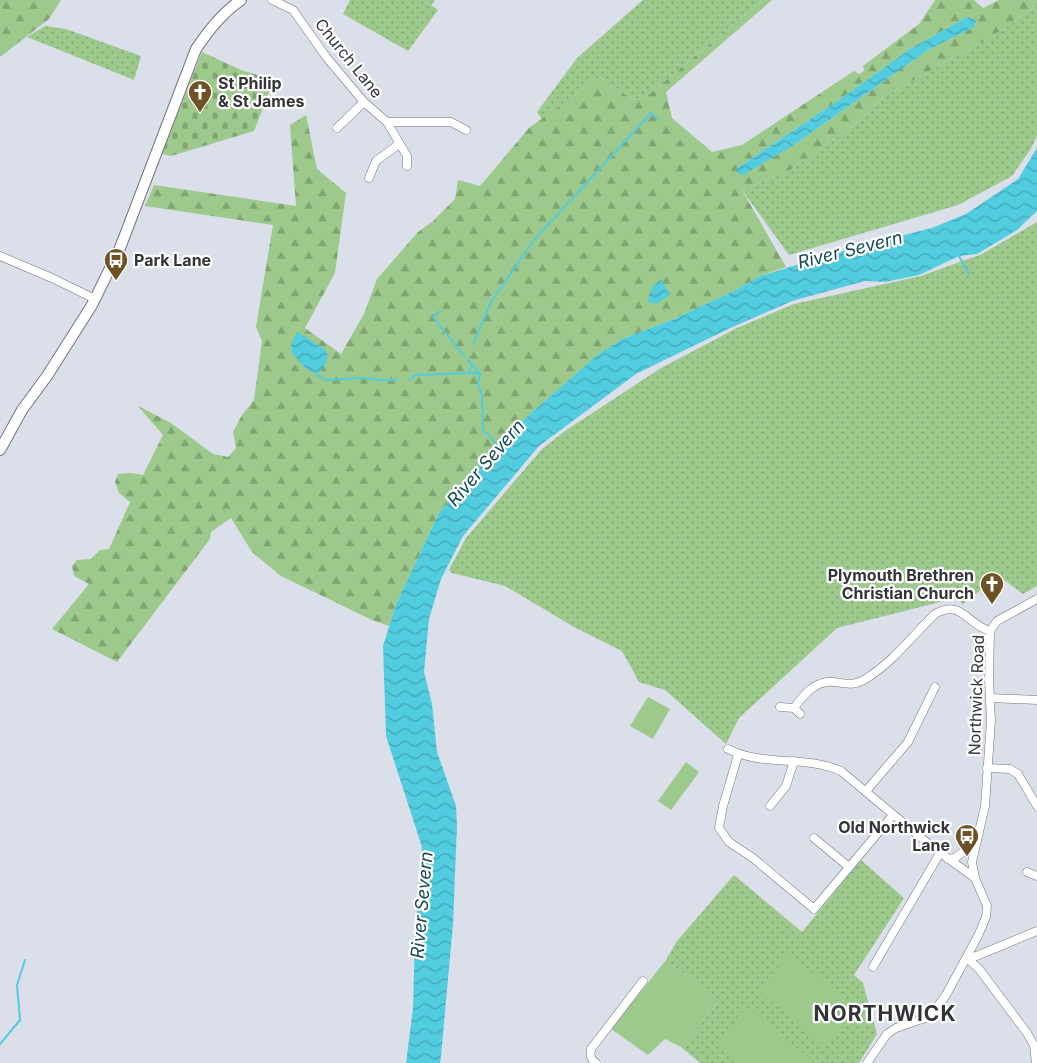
<svg xmlns="http://www.w3.org/2000/svg" width="1037" height="1063" viewBox="0 0 1037 1063" font-family="Inter,sans-serif">
<defs>
<pattern id="grass-dots" width="8" height="8" patternUnits="userSpaceOnUse" patternTransform="scale(1.25)"><rect width="8" height="8" fill="#9dc98c"/><path d="M2 2h.1M6 6h.1" fill="none" stroke="#81a473" stroke-width="1.8" stroke-linecap="round"/></pattern>
<pattern id="forest-firs" width="22" height="20" patternUnits="userSpaceOnUse" patternTransform="scale(1.25)"><rect width="22" height="20" fill="#9dc98c"/><path d="M5 1l3.5 6h-7zM16 11l3.5 6h-7z" fill="#81a473"/></pattern>
<pattern id="cemetery-stones" width="16" height="16" patternUnits="userSpaceOnUse" patternTransform="scale(1.25)"><rect width="16" height="16" fill="#9dc98c"/><path d="M2 7V4a2 2 0 0 1 4 0v3zM10 15v-3a2 2 0 0 1 4 0v3z" fill="#81a473"/></pattern>
<pattern id="water-waves" width="16" height="10" patternUnits="userSpaceOnUse" patternTransform="scale(1.25)"><rect width="16" height="10" fill="#52ccdf"/><path d="M0 5q4-4 8 0t8 0" fill="none" stroke="#45a6b6"/></pattern>
</defs>
<rect width="100%" height="100%" fill="#dbdfea"/>
<g fill="url(#grass-dots)">
<polygon points="350,0 435,0 431,5 438,10 408,51 343,14"/>
<polygon points="643,0 763,0 647,96 633,100 600,77 542,119 537,112 577,58"/>
<polygon points="1037,5 1037,136 1030,150 1012,176 958,205 789,255 742,190 792,169 854,125 883,97 991,37"/>
<polygon points="45,26 66,29 141,56 134,80 27,37"/>
<polygon points="1037,222 1037,586 1023,594 999,576 963,604 956,598 837,628 739,718 726,744 665,690 639,682 622,651 574,627 505,586 452,573 449,570 466,538 542,449 565,431 661,368 737,328 794,304 921,276 982,254"/>
<polygon points="861,860 904,898 854,975 863,983 877,1034 859,1063 700,1063 681,1047 719,1001 666,960 677,941 734,875 802,932"/>
</g>
<g fill="url(#forest-firs)" fill-rule="evenodd">
<polygon points="0,0 61,0 49,19 0,57"/>
<path d="M763,0H772L666,92L672,118L712,152L742,145L854,71L859,74L864,71L863,66L919,24L935,0H974L983,8L999,0H1037V5L991,37L883,97L854,125L792,169L742,190L786,267L760,276L736,290L674,319L622,339L596,356L520,423L496,445L439,513L396,604L389,626L372,620L281,576L252,552L231,518L211,532L210,539L117,662L52,629L89,584L74,576L72,566L77,560L91,559L100,550L109,549L130,502L119,493L115,482L118,474L131,473L143,475L163,435L138,406L171,423L213,454L228,457L236,448L233,432L242,415L254,400L262,341L256,327L273,225L145,206L154,185L296,206L290,125L306,115L317,169L346,193L335,273L305,328L341,354L364,314L377,279L418,232L432,222L455,199L458,180L480,186L529,128L600,77L633,100L647,96ZM967,17L974,27L928,50L794,145L737,168L839,100L910,49Z"/>
</g>
<polygon fill="url(#cemetery-stones)" points="202,52 241,70 274,80 254,131 171,156 162,154"/>
<g fill="#9dc98c">
<polygon points="648,697 670,709 653,739 630,726"/>
<polygon points="686,762 699,772 671,810 658,801"/>
<polygon points="789,953 855,1008 825,1045 759,991"/>
<polygon points="666,960 719,1001 681,1047 665,1039 648,1055 611,1029"/>
<polygon points="747,1007 813,1061 812,1063 740,1063 717,1044"/>
</g>
<g fill="url(#water-waves)">
<polygon points="967,17 976,20 974,27 928,50 794,145 743,175 737,173 737,168 839,100 910,49"/>
<polygon points="1037,148 1037,211 1017,230 977,254 959,256 919,275 885,282 865,281 792,301 726,330 636,374 539,446 463,536 441,579 429,619 424,672 432,704 437,752 456,806 457,825 453,924 441,1056 440,1063 406,1063 413,1008 415,934 422,847 386,736 383,646 396,604 439,513 496,445 513,429 596,356 622,339 674,319 736,290 760,276 849,249 932,228 966,214 1018,179"/>
<polygon points="661,279 670,295 656,304 648,302 653,286"/>
<path d="M298,332L326,350L328,357L321,372C309,377 299,360 291,352L293,339Z"/>
</g>
<g fill="none" stroke-linecap="round" stroke-linejoin="round">
<g stroke="#52ccdf" stroke-width="2">
<polyline points="959,256 969,274"/>
<polyline points="440,311 433,317 465,357"/>
<polyline points="473,344 491,302 534,240 651,113 657,119"/>
<polyline points="468,360 480,374 478,384 482,395 483,431 489,435 498,447"/>
<polyline points="468,373 480,374"/>
<polyline points="316,374 326,380 365,378 376,380 397,380"/>
<polyline points="409,380 416,375 468,373 473,365"/>
<polyline points="0,1044 20,1020 17,985 25,960"/>
</g>
<g stroke="#71757f" stroke-width="9">
<g id="minor">
<polyline points="272,0 293,10 327,58 364,102 387,122 451,122 466,130"/>
<polyline points="387,122 407,156 407,166"/>
<polyline points="337,128 364,102"/>
<polyline points="369,178 376,161 399,144"/>
<polyline points="0,256 52,278 95,299"/>
<polyline points="991,698 1037,700"/>
<polyline points="780,707 794,708 800,714"/>
<path d="M794,708C804,694 816,680 834,682C847,684 855,686 867,678C894,661 912,636 935,614C962,599 966,624 990,631"/>
<path d="M728,749C763,767 806,755 841,771L931,846L975,878"/>
<polyline points="738,755 723,806 719,828 729,842 753,858 814,909 893,815"/>
<polyline points="987,768 1010,769 1018,774 1037,806"/>
<polyline points="866,791 908,742 935,687"/>
<polyline points="770,806 786,786 794,761"/>
<polyline points="814,838 849,867"/>
<polyline points="948,859 955,858 977,841"/>
<polyline points="1027,872 1037,876"/>
<polyline points="967,958 979,969 1027,1033 1034,1045 1036,1063"/>
<polyline points="969,959 1037,931"/>
<polyline points="873,967 940,853"/>
<path d="M596,1063C590,1059 590,1055 591,1049L643,981"/>
<polyline points="867,1063 887,1034 896,1028 925,1018 934,1011 946,995 978,936 986,917 987,906 975,878 972,862 985,806 991,721 989,679 990,631 997,621 1037,599"/>
</g>
</g>
<g stroke="#71757f" stroke-width="12">
<path id="major" d="M0,450L22,410L47,376L92,305L120,248L196,49C209,30 222,13 241,0"/>
</g>
<use href="#minor" stroke="#fff" stroke-width="8"/>
<use href="#major" stroke="#fff" stroke-width="10"/>
</g>
<defs>
<g id="church-pin" transform="scale(1.25)"><path d="M0 17L-7.5 6A9.5 9.5 0 1 1 7.5 6Z" fill="#6e5225" stroke="#fff"/><path d="M-1.2-6h2.4v3.5h3.3v2.4h-3.3V6h-2.4V-.1h-3.3v-2.4h3.3Z" fill="#fff"/></g>
<g id="bus-pin" transform="scale(1.25)"><path d="M0 17L-7.5 6A9.5 9.5 0 1 1 7.5 6Z" fill="#6e5225" stroke="#fff"/><path d="M-5-6H5V4H4V6H2V4H-2V6H-4V4H-5ZM-3.5-4V0h7V-4ZM-3.5 1.2v1.5H-2V1.2ZM2 1.2v1.5H3.5V1.2Z" fill="#fff"/></g>
</defs>
<g fill-rule="evenodd">
<use href="#church-pin" x="200" y="92"/>
<use href="#bus-pin" x="116" y="260"/>
<use href="#church-pin" x="992" y="584"/>
<use href="#bus-pin" x="967" y="836"/>
</g>
<g text-anchor="middle" stroke-width="4.5" stroke-linejoin="round" paint-order="stroke">
<g font-size="16" fill="#323438" stroke="#fff">
<text transform="translate(349 58) rotate(51)" y="6">Church Lane</text>
<text transform="translate(976 695) rotate(-88)" y="6">Northwick Road</text>
</g>
<g font-size="16" font-weight="bold" fill="#323438" stroke="#fff" text-anchor="start">
<text x="218" y="89">St Philip<tspan x="218" dy="18">&amp; St James</tspan></text>
<text x="134" y="266">Park Lane</text>
<text x="974" y="581" text-anchor="end">Plymouth Brethren<tspan x="974" dy="18">Christian Church</tspan></text>
<text x="950" y="833" text-anchor="end">Old Northwick<tspan x="950" dy="18">Lane</tspan></text>
</g>
<g font-size="18" font-style="italic" fill="#154b53" stroke="#fff">
<text transform="translate(850 250) rotate(-14)" y="6">River Severn</text>
<text transform="translate(486 463) rotate(-49)" y="6">River Severn</text>
<text transform="translate(422 905) rotate(-85)" y="6">River Severn</text>
</g>
<g font-size="21" font-weight="bold" letter-spacing="1" fill="#323438" stroke="#fff">
<text x="885" y="1021">NORTHWICK</text>
</g>
</g>
</svg>
